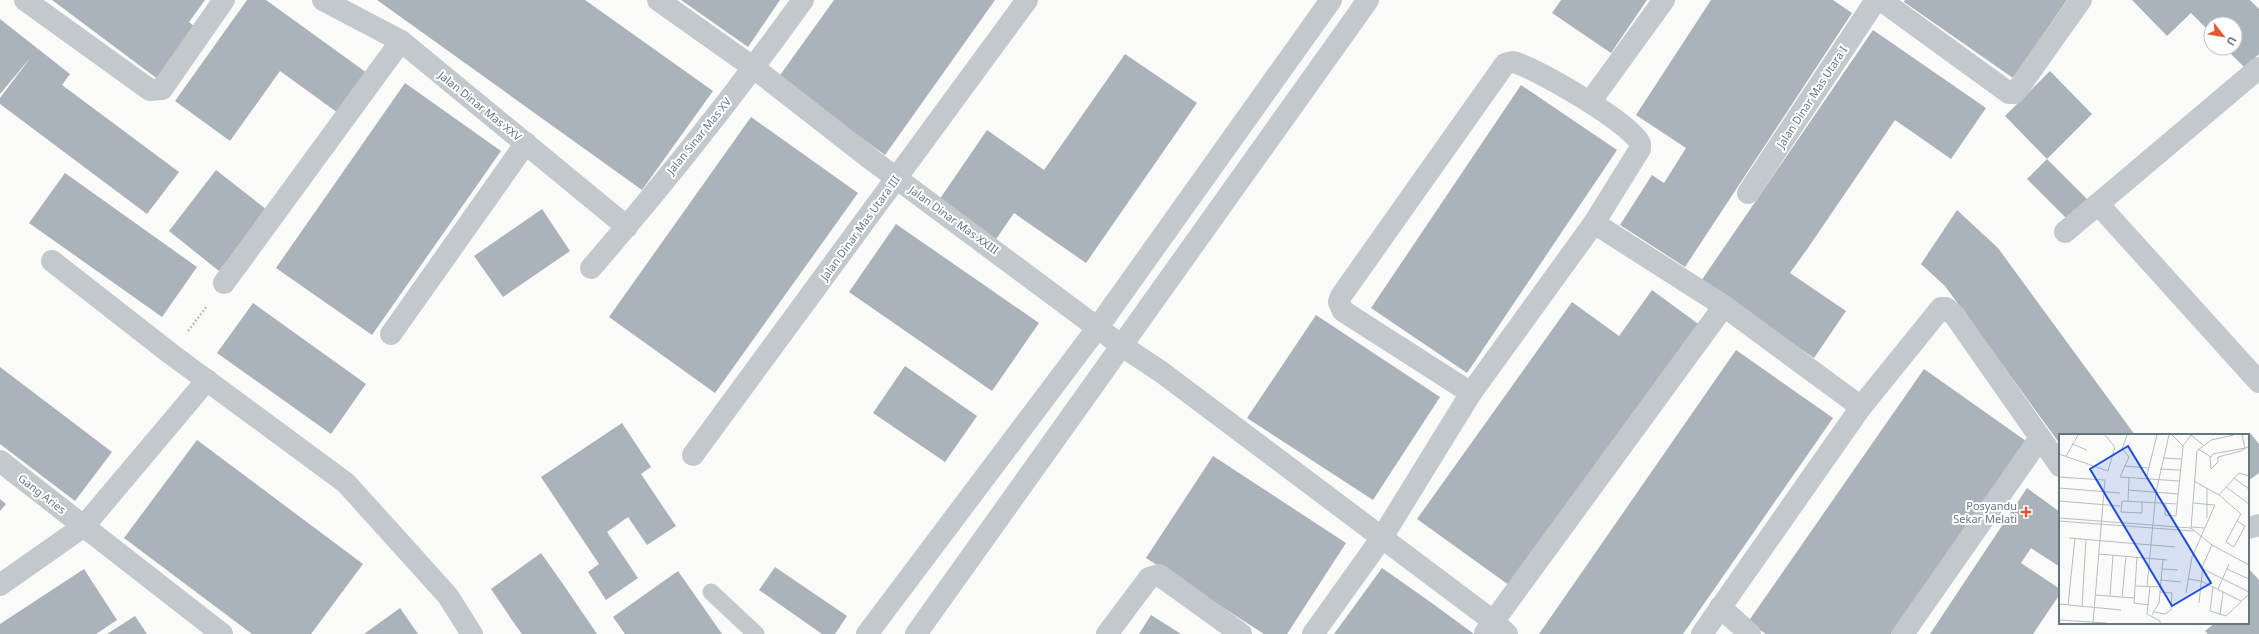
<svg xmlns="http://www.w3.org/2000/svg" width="2259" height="634" viewBox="0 0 2259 634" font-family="'Noto Sans',sans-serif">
<rect width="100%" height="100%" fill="#fafaf8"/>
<g fill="#aab3b9">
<polygon points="52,0 205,0 189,22 198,29 159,80"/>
<polygon points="247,0 266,0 367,73 338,113 280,71 230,141 175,101"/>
<polygon points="377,0 585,0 713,91 642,190"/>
<polygon points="681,0 780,0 748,47"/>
<polygon points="834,0 995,0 885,155 778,78"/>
<polygon points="1561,0 1647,0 1611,53 1552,13"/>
<polygon points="1711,0 1833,0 1852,13 1685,267 1620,225 1652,175 1664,183 1686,148 1636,115"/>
<polygon points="1905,0 2067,0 2013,78 1904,2"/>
<polygon points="2132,0 2250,0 2259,9 2259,54 2245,68 2225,48 2235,48 2235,24 2211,24 2211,33 2191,13 2167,36"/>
<polygon points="0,19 70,74 62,85 179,172 147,214 0,104 0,98 31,57 0,94"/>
<polygon points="1873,30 1986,108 1951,159 1895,120 1810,245 1790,273 1846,311 1814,358 1701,281"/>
<polygon points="1125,54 1197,103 1086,263 1014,213 994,242 937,203 987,130 1044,170"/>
<polygon points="2050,71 2092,114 2047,159 2005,116"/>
<polygon points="405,83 501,151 372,335 276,268"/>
<polygon points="1521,85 1617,150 1467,373 1371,308"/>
<polygon points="751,117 858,193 715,393 609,317"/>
<polygon points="2047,159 2092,204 2072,224 2027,179"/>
<polygon points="216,170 267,210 219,271 169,231"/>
<polygon points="65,173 197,267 162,317 29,223"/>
<polygon points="542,209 570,251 503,297 474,256"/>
<polygon points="1957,210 1998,248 2135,435 2060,435 2060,444 1945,286 1921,264"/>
<polygon points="896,224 1039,323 992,391 849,292"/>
<polygon points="1652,290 1701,326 1513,588 1417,519 1572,302 1619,336"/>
<polygon points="253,303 366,384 331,434 217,353"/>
<polygon points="1316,315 1440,397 1373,500 1247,418"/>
<polygon points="1736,350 1833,418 1683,634 1539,634"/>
<polygon points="905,366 977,416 945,462 873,413"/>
<polygon points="0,367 112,452 75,501 0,444"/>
<polygon points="1924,369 2026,441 1891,634 1766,634 1748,622"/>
<polygon points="622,423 651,467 641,474 676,526 647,545 628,517 607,532 638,578 606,600 588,572 599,564 541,477"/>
<polygon points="2251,434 2259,444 2259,473 2248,481 2248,436"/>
<polygon points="197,440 363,564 311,634 252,634 124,538"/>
<polygon points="1213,456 1346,543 1287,634 1264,634 1146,558"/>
<polygon points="2027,488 2060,512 2060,567 2031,548 2021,563 2060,589 2060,594 2033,634 1930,634"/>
<polygon points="0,499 6,504 0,511"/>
<polygon points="541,553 565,587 597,634 522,634 514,623 491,589"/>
<polygon points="775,567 847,616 835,634 822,634 759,590"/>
<polygon points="1382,568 1429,601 1474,634 1334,634"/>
<polygon points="2248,568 2259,580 2259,634 2208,634 2205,631 2215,623 2248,623"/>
<polygon points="84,569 117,620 96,634 0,634 0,624"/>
<polygon points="678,571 722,634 625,634 613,617"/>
<polygon points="400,608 418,634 364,634"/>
<polygon points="1151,615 1181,634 1139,634"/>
<polygon points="135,616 147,634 107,634"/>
</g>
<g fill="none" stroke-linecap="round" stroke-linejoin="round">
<polyline stroke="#bbbfc2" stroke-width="2.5" stroke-dasharray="2 2" stroke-linecap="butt" points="188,331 207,306"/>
<polyline stroke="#c3c8cc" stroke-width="17" points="711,592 756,634"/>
<g stroke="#c3c8cc" stroke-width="22">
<polyline points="25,0 150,90 162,89 224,0"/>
<polyline points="323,0 401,41 627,227"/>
<polyline points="658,0 754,68 872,160 1122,346 1160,371 1493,621 1507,634"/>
<polyline points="1881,0 2009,93 2014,93 2020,86 2081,0"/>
<path d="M1513,62C1533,66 1636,126 1640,144V149L1594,223L1471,393L1343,311L1339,302L1341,296L1505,64Z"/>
<polyline points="2259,68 2098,204 2259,382"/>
<polyline points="1590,102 1664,0"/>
<polyline points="1748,193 1876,0"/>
<polyline points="1594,223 1724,306 1861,407"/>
<polyline points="2065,232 2098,204"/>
<polyline points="52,261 171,354 346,483 448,596 472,634"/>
<path d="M591,268C666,182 736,93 803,0"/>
<polyline points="224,283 401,41"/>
<polyline points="391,334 526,143"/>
<polyline points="693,455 1027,0"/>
<polyline points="0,461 222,634"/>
<polyline points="2248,528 2259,525"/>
<polyline points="0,585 84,526 207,380"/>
<polyline points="1720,607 1750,634"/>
<polyline points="1485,633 1724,306"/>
<polyline points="867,634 1098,327 1331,0"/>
<polyline points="916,634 1368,0"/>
<polyline points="1107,634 1149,578 1159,575 1241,634"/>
<polyline points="1313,634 1381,539 1471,393"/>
<polyline points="1702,634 1861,407 1941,308 1946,308 1955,316 2060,466"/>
<polyline points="1903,634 2040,438"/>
</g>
</g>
<path fill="#e4572e" stroke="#fff" stroke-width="1.5" d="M2024 506h4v4h4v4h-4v4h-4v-4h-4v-4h4z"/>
<g text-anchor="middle" stroke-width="4" stroke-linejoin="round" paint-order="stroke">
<g font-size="11" fill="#657683" stroke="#fff">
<text transform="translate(1812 97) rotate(-57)" y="4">Jalan Dinar Mas Utara I</text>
<text transform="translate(480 106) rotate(39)" y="4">Jalan Dinar Mas XXV</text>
<text transform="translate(699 136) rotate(-51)" y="4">Jalan Sinar Mas XV</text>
<text transform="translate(954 220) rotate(36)" y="4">Jalan Dinar Mas XXIII</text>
<text transform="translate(860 228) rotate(-54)" y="4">Jalan Dinar Mas Utara III</text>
<text transform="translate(42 494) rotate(38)" y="4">Gang Aries</text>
</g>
<g font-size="11" fill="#657683" stroke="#fff" text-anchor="end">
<text x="2017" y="510">Posyandu<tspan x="2017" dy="13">Sekar Melati</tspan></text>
</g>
</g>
<g transform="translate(2059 434)">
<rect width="190" height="190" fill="#fafaf8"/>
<path fill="none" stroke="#b5bdc2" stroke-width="1" d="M68,1L63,15L70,23L61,43L120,47M132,1L144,11M183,1L186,14M13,10L28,16M124,12L132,1M186,14L154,20L151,24L152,35L159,28V23L182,17L190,12M139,15L152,23M0,20L49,37L56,13L46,1M7,22L19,1M104,24L122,25M65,32L90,34M101,35L121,36M0,43L46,46L34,189M175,44L190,55M87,45L98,1M135,47L160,61L182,80L178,87L167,108L175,113L186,92L178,87M167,53L190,70M0,54L61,59M69,56L119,60M160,61L180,39L190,42M0,67L61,72M63,67L83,68V79L62,78ZM69,67L70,44M83,68L118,70M107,69L106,81L117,82L124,12L113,1M0,84L132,94L153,111L190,131M148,84V54M0,87L134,97M132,93L146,94M132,95L138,17L152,6L175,1M10,104L116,113M40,120L108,126M78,123L75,169L90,171M103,135L119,136M144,135L190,158M168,135L190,145M129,145L142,147L182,167M101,146L122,148M76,152L102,153M88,152L97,58L110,1M91,152L88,180L101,187V189M154,153L151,177L167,182L190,160M159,155L170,130M127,159L133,123L156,71L134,69M36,161L75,164M51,162L54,121M63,163L67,122M140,169L144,131L153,111M0,170L62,176M9,171L16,104M23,172L27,105M95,178L106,180L112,176L113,159L101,158M93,181L100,169L104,125M161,181L164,158M0,186L47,189"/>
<path fill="#1d4ed8" fill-opacity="0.15" stroke="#1d4ed8" stroke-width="2" d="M69,12L152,149L113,172L31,35Z"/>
<rect width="190" height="190" fill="none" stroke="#657683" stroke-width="2"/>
</g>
<g transform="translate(2223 36) rotate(121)"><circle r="19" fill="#ffffff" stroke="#c1c8cd"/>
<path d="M0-3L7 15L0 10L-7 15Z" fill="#e4572e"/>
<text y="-6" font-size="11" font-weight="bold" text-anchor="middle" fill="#657683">U</text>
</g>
</svg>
